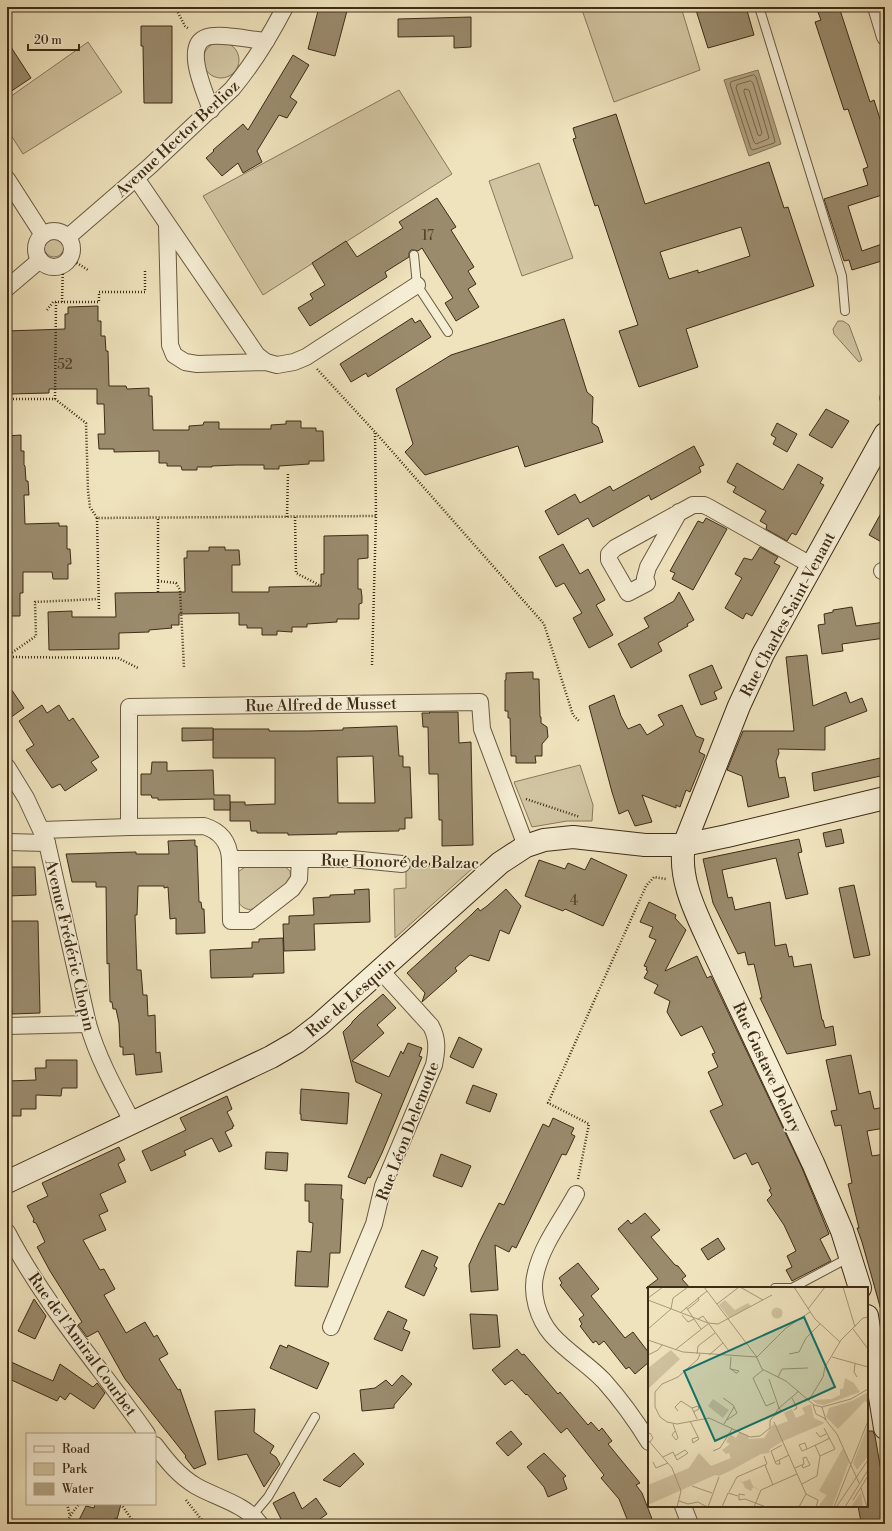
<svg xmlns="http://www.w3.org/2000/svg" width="892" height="1531" viewBox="0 0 892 1531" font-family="'Libre Bodoni',serif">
<rect width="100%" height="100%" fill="#efe3bd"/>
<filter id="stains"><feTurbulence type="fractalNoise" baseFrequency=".005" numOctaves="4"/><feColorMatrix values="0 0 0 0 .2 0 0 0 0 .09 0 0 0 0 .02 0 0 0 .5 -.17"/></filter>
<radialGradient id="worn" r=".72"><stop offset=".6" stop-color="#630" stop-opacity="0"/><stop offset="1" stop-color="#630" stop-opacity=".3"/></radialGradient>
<g fill="#d1c4a1" stroke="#88785c">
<polygon points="581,7 681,7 700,70 614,102"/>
<polygon points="88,42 122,92 23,154 7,129 7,99"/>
<circle cx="221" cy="60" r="18"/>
<polygon points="399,90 452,174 263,295 203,196"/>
<polygon points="539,163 573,258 522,276 489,181"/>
<circle cx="54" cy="247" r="10"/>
<polygon points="838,321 843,321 849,325 862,360 859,362 834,334 833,329"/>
<polygon points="580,765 593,805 592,821 567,821 532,827 514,782"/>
<path d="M283,865L290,871L291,880C284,886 262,907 253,909C246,911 241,906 237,901L238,872L245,867Z"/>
<polygon points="406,866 475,866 395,938 394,889 406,888"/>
</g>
<polygon fill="#b3a584" stroke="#847558" points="758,70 781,144 749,156 724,80"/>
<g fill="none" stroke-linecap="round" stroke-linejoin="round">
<g stroke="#78684d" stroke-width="1">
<polygon points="754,75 756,77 775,141 774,143 753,150 751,149 730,84 731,82"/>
<polygon points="751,81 753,83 769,138 768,139 756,144 754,142 736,88 737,85"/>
<polygon points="745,89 749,90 762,133 760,136 758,135 744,92"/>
</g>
</g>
<g fill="#9a8b6d" stroke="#3e2c16" fill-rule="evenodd">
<polygon points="319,7 348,7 335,56 308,49"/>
<polygon points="695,7 746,7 754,35 708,48"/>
<polygon points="816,7 839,7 870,102 874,100 885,135 885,194 848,206 862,251 885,243 885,260 852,270 849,260 844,261 824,199 868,185 863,169 868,167 848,109 844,110 815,22 821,20"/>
<polygon points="471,17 471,47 454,48 454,36 398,37 398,19"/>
<polygon points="141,26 172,26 172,103 144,103 143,46 141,46"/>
<polygon points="7,41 31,78 7,94"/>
<polygon points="293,55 309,65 290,97 297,102 287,118 279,115 257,151 262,162 243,173 238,163 222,176 206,158 214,151 213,150 243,124 248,130"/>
<path d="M616,114L645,204L769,162L784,208L788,207L814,286L686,329L698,367L639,387L619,331L638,325L598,205L595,206L573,139L576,138L573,128ZM741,227L750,256L698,273V270L669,279L660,252Z"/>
<polygon points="437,198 456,227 451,230 474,267 468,271 476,284 468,289 479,307 456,321 445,303 453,298 422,248 418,251 414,250 411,250 409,253 409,257 385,272 387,277 310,326 298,308 313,299 310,294 325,285 312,263 346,241 357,257 403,228 399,222"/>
<polygon points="98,306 98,321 101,321 101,336 105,336 106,351 108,351 109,386 126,386 127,389 149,388 149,396 152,396 153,430 189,430 189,426 203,425 204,422 219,422 219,429 271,429 271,425 286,424 286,421 301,421 301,428 316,428 316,431 323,431 324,461 309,461 309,464 279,466 279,469 264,469 264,465 236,465 212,466 212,467 197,467 197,470 182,470 181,466 167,466 167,463 159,463 159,451 114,452 114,449 99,449 98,434 105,434 104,404 97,404 97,389 49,389 49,393 10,394 8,385 7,385 7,331 65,329 65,314 68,314 68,307"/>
<polygon points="412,318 415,323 420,320 431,337 368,377 366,373 351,382 340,364"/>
<polygon points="564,319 587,392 593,397 592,423 598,427 603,442 525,467 518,446 425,475 405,452 413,444 396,389 451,355"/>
<polygon points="826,409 849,421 832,448 809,435"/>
<polygon points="777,423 797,434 787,452 773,444 776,438 771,435"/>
<polygon points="21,435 21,451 24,451 24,465 25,466 26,481 28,481 29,495 24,495 25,524 59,523 59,526 67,526 67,549 70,549 71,564 68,564 68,579 53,579 52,572 23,572 23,593 20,593 20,616 7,616 7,436"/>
<polygon points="694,446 704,465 699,467 701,472 651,500 649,495 593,527 588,518 558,535 545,511 575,494 580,503 610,486 613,491"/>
<polygon points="737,463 783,490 798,464 823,478 820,483 824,485 796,535 792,533 787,541 766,529 767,525 760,521 766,511 733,492 736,487 727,482"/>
<polygon points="885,506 885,544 869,535"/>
<polygon points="706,518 727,529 693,590 672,579 675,573 670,571 698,521 703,523"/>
<polygon points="368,535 368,558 358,559 358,589 361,589 362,597 362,603 359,604 359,619 337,619 337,622 307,624 307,627 292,627 292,632 277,631 277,635 262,635 262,628 247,628 247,625 239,625 239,613 179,614 179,625 171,625 172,628 149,630 149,632 119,633 119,649 49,650 48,612 72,611 72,617 116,617 115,593 185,592 184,558 187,558 187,551 209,551 209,547 225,547 225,550 239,550 240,565 232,565 232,592 269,592 269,587 321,586 321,574 324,574 324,536"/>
<polygon points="563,544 580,574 588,569 605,600 596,605 613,635 589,648 573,618 582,613 564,583 556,587 539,557"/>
<polygon points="760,547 778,557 774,563 780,566 752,616 746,613 743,619 725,608 742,578 735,574 744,558 752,560"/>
<polygon points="679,592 694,620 687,624 688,626 658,643 662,651 631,668 618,644 649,627 644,618 674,601"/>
<polygon points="852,607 856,626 885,622 885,638 842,644 843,651 822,654 818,625 825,624 824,614 833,612 833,610"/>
<polygon points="807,655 813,706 846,692 850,703 862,698 867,711 825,727 825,750 778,749 779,753 776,761 779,778 785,777 789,797 748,807 742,776 727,770 743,731 794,731 786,657"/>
<polygon points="712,665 722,688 714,692 717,699 701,705 689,675"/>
<polygon points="533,672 533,679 539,679 540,717 541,717 541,723 547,727 548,737 542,744 542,756 535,756 536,763 516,763 516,756 511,756 510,718 508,718 508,711 505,711 505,680 506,680 506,673"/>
<polygon points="7,683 24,708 7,720"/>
<polygon points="614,695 621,716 628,729 640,724 647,735 664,725 658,715 682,705 696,736 704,739 699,752 705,755 690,792 686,790 680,807 676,805 676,808 642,795 652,822 635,826 628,810 619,814 612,792 589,706"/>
<polygon points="42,705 47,713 59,705 69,721 73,718 99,757 91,762 97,770 65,791 60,784 52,788 26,750 34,745 19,721"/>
<polygon points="429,712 458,712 459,743 471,742 473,845 442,846 442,820 439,820 438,774 429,774 428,727 423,727 422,713 430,713"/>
<path d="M397,726L399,756H403V767H410L412,818H405V829H399V831L343,832H337V834L288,835V833H257V831H251L250,821H230V802H245V805L275,804V758H213V729H269V731H308L343,730V728ZM373,756L375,803H338L337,757Z"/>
<polygon points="182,728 213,728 213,740 182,741"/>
<polygon points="885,757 885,775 814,791 812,773"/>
<polygon points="152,762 167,762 167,771 213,770 214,795 230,795 230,810 214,810 214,799 158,800 158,798 152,798 151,795 141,795 141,774 151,774"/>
<polygon points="841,829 844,843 826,847 823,833"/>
<polygon points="799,839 802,852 798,853 808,894 786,899 776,858 722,870 728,898 732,897 735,910 770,902 775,946 786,944 789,957 792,956 794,967 811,964 822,1020 823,1020 825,1028 833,1026 836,1045 787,1054 760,998 762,998 754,964 748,965 745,952 738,954 713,903 703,859"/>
<polygon points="195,840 195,846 197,846 199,902 201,902 202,909 204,909 205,933 176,934 176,918 170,919 168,887 164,888 164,886 138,886 137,915 135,915 137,970 141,970 143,995 147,995 148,1016 155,1015 156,1053 160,1052 162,1072 136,1075 134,1054 123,1055 123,1047 120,1047 119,1023 116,1009 113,1009 112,1002 110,1002 109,963 107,964 106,887 96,887 96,882 72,882 66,854 136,852 136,854 169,854 168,841"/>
<polygon points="591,858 627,875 603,926 565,909 563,911 525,896 539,860 565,869 568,863 585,870"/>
<polygon points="7,867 35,867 36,895 7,896"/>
<polygon points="854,885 870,955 854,958 839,888"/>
<polygon points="369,889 370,922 314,924 315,950 284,951 283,924 289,924 289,916 314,915 313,898 330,897 330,895 355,894 354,890"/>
<polygon points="506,889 521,906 509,934 500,930 489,961 470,955 455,968 457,971 422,1002 425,993 407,973 471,915 478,908 480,911 487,906"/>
<polygon points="649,902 676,915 675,918 686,930 665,971 697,956 707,978 711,976 802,1168 829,1234 820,1239 831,1261 792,1281 786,1270 792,1267 787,1256 796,1251 784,1225 767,1200 772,1195 769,1190 771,1189 758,1162 752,1165 746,1153 734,1159 710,1111 723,1105 708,1072 718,1067 712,1054 715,1053 702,1026 681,1036 667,1012 670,1001 654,993 658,985 644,978 648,971 646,970 647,967 644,966 656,940 649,937 653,927 640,922"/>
<polygon points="10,921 38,921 40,1013 12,1014 11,998 7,998 7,967 10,967"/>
<polygon points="283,938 284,973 253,974 253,977 211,978 210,950 252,948 252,942 259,942 259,939"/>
<polygon points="383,994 396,1008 377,1025 384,1033 352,1061 389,1077 401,1051 403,1054 408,1043 422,1048 419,1056 422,1057 382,1153 370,1178 368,1177 365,1184 348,1177 382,1094 356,1082 343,1032 352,1023 352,1022 359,1015"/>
<polygon points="459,1037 482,1049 473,1068 450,1057"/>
<polygon points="851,1055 859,1094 870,1091 874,1109 885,1107 885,1128 867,1131 872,1156 885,1154 885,1309 881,1310 862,1242 857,1228 859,1228 848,1184 852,1183 841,1125 835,1126 831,1111 837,1110 826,1060"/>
<polygon points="46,1060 77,1060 77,1088 62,1088 61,1096 36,1095 36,1109 21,1109 21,1116 7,1116 7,1081 36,1080 35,1068 46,1068"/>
<polygon points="473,1085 497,1094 490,1112 466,1103"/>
<polygon points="301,1089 349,1093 347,1124 301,1120 301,1114 300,1114"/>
<polygon points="227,1096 232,1109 227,1112 234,1126 232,1127 233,1128 225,1132 232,1146 219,1152 212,1138 184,1151 186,1155 151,1171 142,1151 186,1130 180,1118"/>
<polygon points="553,1118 574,1128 571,1134 575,1136 569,1149 566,1155 562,1154 516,1248 512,1246 509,1252 495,1245 498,1290 471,1292 469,1265 479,1243 499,1203 504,1205 543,1124 549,1127"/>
<polygon points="119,1147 125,1160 118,1164 126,1182 100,1194 108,1211 99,1215 106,1230 83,1240 100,1270 104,1269 115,1289 104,1295 126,1333 145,1322 154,1337 157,1335 168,1354 159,1359 178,1390 180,1389 206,1464 194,1469 185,1457 186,1456 125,1379 98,1331 87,1337 78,1325 82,1322 50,1271 37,1247 45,1242 36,1223 33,1222 34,1219 27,1206 48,1196 42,1183"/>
<polygon points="266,1152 288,1153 287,1171 265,1169"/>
<polygon points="441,1154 471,1166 462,1187 433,1176"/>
<polygon points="305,1184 342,1185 341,1199 343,1199 340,1253 330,1253 328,1287 295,1286 297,1251 311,1252 313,1223 309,1222 309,1201 305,1201"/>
<polygon points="645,1213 660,1230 651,1237 675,1265 678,1266 686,1276 682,1279 690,1288 646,1288 658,1279 618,1229 628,1220 631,1224"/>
<polygon points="718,1238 725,1249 708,1260 701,1249"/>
<polygon points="422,1250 438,1257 434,1266 437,1268 424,1296 405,1287"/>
<polygon points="578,1263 599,1289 591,1296 625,1338 633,1332 649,1353 649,1362 635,1374 629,1367 626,1369 604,1341 599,1345 596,1341 593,1343 580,1326 582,1324 579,1319 584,1315 560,1285 562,1283 559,1278"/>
<polygon points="34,1299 46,1316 35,1339 18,1331"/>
<polygon points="388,1311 407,1320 403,1329 410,1332 402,1351 374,1339"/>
<polygon points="470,1314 497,1315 500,1347 473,1349"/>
<polygon points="280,1345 287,1348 288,1345 329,1363 317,1389 270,1368"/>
<polygon points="517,1349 522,1355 524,1354 558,1394 560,1392 588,1425 591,1422 599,1431 602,1428 612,1441 608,1444 640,1483 636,1485 642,1493 654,1524 629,1524 619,1499 601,1478 604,1475 567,1428 561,1433 527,1394 526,1395 512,1380 505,1385 492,1370"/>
<polygon points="11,1362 53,1381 60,1364 93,1387 97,1383 105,1393 94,1409 70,1393 65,1400 60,1396 57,1401 7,1378 7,1371"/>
<polygon points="402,1375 412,1384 394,1405 394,1408 362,1411 360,1390 375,1388 386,1380 392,1386"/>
<polygon points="255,1409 254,1432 274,1446 270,1453 276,1457 280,1464 264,1487 247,1454 218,1460 215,1411"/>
<polygon points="511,1431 522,1444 508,1456 496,1443"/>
<polygon points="867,1431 873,1431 875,1436 885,1494 885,1519 861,1522 858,1506 867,1506"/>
<polygon points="354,1453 364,1464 343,1484 340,1487 323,1480"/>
<polygon points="544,1453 566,1476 563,1478 567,1489 548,1497 544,1487 527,1467"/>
<polygon points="294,1492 302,1509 316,1498 327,1514 313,1524 282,1524 283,1523 273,1503"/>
<polygon points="95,1504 121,1504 117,1519 115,1518 113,1524 80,1524 81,1521 79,1520 86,1506 94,1508"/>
</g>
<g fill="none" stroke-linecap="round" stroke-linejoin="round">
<g stroke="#6a5a40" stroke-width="10">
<g id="lane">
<polyline points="760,10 842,276 845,311"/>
<polyline points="414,255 417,285 448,332"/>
<polyline points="884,398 885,399"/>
<polyline points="775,1288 792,1288 850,1257"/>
<polyline points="252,1516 268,1497 315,1417"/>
</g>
</g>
<g stroke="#6a5a40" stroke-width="18">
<g id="street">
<polyline points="876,7 885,37"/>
<path d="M211,110C206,94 182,45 207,37C220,33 251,40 266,41"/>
<polyline points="136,178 257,355 266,362"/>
<polyline points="7,179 43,235"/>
<polyline points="167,226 170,345 174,355 185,362 197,364 266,362 277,365 294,362 306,357 417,285"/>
<circle cx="54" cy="249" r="18"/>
<path d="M68,237L149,167L232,89C253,64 270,36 285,7"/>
<polyline points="7,288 40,260"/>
<polyline points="679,512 648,567 645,578 647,583 628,593 609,560 609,554 615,548 693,505 704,505 710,508 811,565"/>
<polyline points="882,571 885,571"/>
<path d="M7,767L26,798L47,843L88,1024C98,1059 116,1091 133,1123"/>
<polyline points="129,827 129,707 480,702 482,729 526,846"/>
<path d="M42,830L129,827L204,826C220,831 229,842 230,859H351L402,864"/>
<polyline points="7,842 47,843"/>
<polyline points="230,859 231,921 251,921 292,889 299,879 300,859"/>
<polyline points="7,1026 88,1024"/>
<path d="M576,1194C562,1220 543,1243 536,1272C530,1293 538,1319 552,1335C567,1352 588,1364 604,1381C621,1400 636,1421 649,1442"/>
<path d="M7,1232C45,1305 100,1367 147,1434"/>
<path d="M331,1327L374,1224L383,1186L434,1065C437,1050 438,1039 431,1026L381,971"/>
<path d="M155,1445C167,1461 179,1476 196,1486C217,1498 245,1504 260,1524"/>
<polyline points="683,1506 690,1524"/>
</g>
</g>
<g stroke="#3e2c16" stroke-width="24">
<g id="secondary">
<polyline points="7,1182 271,1057 297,1042 319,1025 500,863 526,846 544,840 573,837 645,845 684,845 727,836 885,798"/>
<path d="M860,1288L842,1231L813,1163L710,944C696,913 678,879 684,845L739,706L763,654L885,434"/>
<polyline points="867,1316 885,1428"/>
</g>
</g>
<g stroke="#3e2c16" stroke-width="2.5" stroke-dasharray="1 2" stroke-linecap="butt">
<polyline points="175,7 185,26 189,29"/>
<polyline points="69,258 88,270"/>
<polyline points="62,302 63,264"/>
<polyline points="47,310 53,302 99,302 99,292 145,292 145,270"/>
<polyline points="317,369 375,432 544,624 573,715 579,721"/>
<polyline points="7,399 55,399 86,423 88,491 90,507 97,518 376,516"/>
<polyline points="55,399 56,302"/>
<polyline points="287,517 288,473"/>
<polyline points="295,517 296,573 321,586"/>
<polyline points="97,518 99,609"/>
<polyline points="158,581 176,583 180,590 184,668"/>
<polyline points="158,592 158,518"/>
<polyline points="7,656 36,636 35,602 98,599"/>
<polyline points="7,657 118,658 138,668"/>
<polyline points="372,665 376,516 375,432"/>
<polyline points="526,799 580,817"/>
<polyline points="417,864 472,863"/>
<polyline points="578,1179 589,1124 548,1103 646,886 654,877 666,879"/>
<polyline points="186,1500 205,1524"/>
<polyline points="67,1504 70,1516"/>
<polyline points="121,1504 135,1524"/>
<polyline points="67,1524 70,1516 79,1504"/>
</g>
<use href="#lane" stroke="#f5edd4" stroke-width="8"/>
<use href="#street" stroke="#f5edd4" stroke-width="16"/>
<use href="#secondary" stroke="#f5edd4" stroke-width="22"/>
</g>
<g text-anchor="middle" stroke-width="3" stroke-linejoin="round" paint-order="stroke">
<g font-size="14" fill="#55442c">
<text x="428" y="240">17</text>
<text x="65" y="369">52</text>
<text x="574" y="905">4</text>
</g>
<g font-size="16" fill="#3e2c16" stroke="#f5edd4">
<text transform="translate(177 138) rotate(-43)" y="6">Avenue Hector Berlioz</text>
<text transform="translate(787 614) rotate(-62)" y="6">Rue Charles Saint-Venant</text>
<text transform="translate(321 704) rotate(-1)" y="6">Rue Alfred de Musset</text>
<text transform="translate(400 861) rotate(1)" y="6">Rue Honoré de Balzac</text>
<text transform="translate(71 945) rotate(77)" y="6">Avenue Frédéric Chopin</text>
<text transform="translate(350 997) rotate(-41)" y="6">Rue de Lesquin</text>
<text transform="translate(768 1067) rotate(65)" y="6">Rue Gustave Delory</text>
<text transform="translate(407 1131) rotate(-69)" y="6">Rue Léon Delemotte</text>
<text transform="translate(83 1344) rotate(54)" y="6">Rue de l'Amiral Courbet</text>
</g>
</g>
<g transform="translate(648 1287)">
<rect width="220" height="220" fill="#efe3bd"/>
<path d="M77,13L87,23L100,16L103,19L81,31L71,18ZM123.5 26a5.5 5.5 0 1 1 11 0a5.5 5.5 0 1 1-11 0ZM23,63L32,72L0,102V81ZM197,91L206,96L212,105L176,118L169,117L164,113L184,112L192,108V102H195ZM220,105V117L217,114L190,142L178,130L181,121L204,114ZM65,112L81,123L75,131L60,119ZM163,117L166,131L177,136L133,155L122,162L121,166L113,167L82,184L71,189L67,188L0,218V198L41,181L51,166L63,179L83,171L81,166L78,167L74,163L82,157L78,155L82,147L88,151L91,145L100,148L101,152L116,151L125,137L127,139L140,134L136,126L144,122L148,131L157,127L154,121ZM220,138V169L209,183L205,176ZM195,161L201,175L184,220H174L171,218L179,208L171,204ZM102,192L105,199L112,203L105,200L103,204L97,201L95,196L89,194L95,195ZM213,205L215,220H203Z" fill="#d1c4a1"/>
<path fill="none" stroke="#a89a7a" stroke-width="1" d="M56,0L108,69L114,82L138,94L166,118L174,120L178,133M92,0L115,13M146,0L167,32L192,55M195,0L207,40M0,11L15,0M0,13L60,36L70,37L124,8M69,17L91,0M23,22L25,11L40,0M40,22L51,13L50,10M160,22L177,0M32,26L59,4M34,28L40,35L46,32L38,20M46,32L53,42M50,32L55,29L81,64M0,42L23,22M205,42L220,62M0,53L35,65L109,70M27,63L60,37M49,67L50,59L67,46M52,67L50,72L30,90L14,97L7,105V120L12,130L19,135L29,137L61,131L102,150L112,149L122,141V134L131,121L151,104M141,67L151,65L158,51L172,37M0,68L10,63L14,58M61,68L75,56M83,70L82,82H83L88,86H89L91,84L83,82M109,70L138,41L162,25M184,70L220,80M207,77L206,85L209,90M115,83L105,91L118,119L127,115M130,90L134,82L160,81M121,92L131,121M75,111L85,118L89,126L79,133M144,111L149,121L146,123M161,113L175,90L177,80L193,53L215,31L220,30M165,118L168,127L176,131L189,147L211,196M174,120L203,112L220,102M30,124L27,120L33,114L44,121M45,125L51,122L50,119L44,121L49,132M126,129L133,125L131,120M42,134L51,152L45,156L44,152L50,150M126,135L158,207L170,213L168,220M25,137L30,151L28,153L24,148L27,144M76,137L86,120M168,145L172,150L178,147M0,147L2,146L5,151L2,155M0,153L24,181L33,204L29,220M159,162L157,156L151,158L154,164L159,162L170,157L182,151M65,164L72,161L84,142M172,169L187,162L176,141M15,170L25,165L29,173L40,166L37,163L27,169M131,173L132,177H128L123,164L134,158M5,175L8,181L20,176M127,175L141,168M117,178L125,198M147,181L156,177L155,171L158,170L162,178L155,181L154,178M154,197L169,189L172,169L167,158M44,199L64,206M213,201L219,220M81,205L89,190L119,177L116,169M97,208L91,207V213L97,212L118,220M205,213L220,189M31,214L40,217L50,215L59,220M189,219L220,173M60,220L71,190M74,220L80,206L90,209M106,220L113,203L149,187M151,220L158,207M186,220L220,134M197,220L220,183"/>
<path fill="#0f766e" fill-opacity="0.15" stroke="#0f766e" stroke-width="2" d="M156,30L187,100L67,154L36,84Z"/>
<rect width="220" height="220" fill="none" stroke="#3e2c16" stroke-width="2"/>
</g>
<rect width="892" height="1531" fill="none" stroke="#efe3bd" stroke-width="24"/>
<rect x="8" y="8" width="876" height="1515" fill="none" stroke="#3e2c16" stroke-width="2"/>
<rect x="12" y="12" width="868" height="1507" fill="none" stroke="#3e2c16"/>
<rect x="26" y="1433" width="130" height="72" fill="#f5edd4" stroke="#aca088"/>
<rect x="34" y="1446" width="20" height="6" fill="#f5edd4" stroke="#aca088"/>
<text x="62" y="1453" font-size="12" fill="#3e2c16">Road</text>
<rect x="34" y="1463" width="20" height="12" fill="#d1c4a1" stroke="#aca088"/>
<text x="62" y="1473" font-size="12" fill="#3e2c16">Park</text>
<rect x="34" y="1483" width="20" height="12" fill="#b3a584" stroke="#aca088"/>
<text x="62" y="1493" font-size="12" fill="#3e2c16">Water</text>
<path d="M28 44v6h51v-6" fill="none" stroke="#3e2c16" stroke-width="2"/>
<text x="34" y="44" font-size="12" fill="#3e2c16" stroke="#f5edd4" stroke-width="3" paint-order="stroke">20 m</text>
<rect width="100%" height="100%" filter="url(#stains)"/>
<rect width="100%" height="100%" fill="url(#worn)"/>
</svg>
